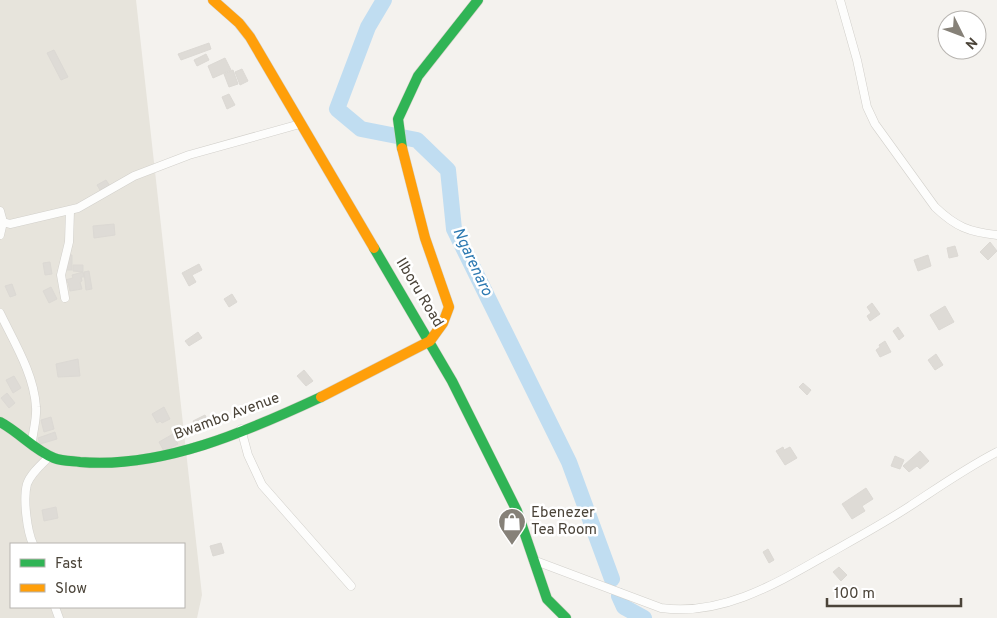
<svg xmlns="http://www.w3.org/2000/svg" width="997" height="618" viewBox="0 0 997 618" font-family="Overpass,sans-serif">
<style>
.residential{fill:#e7e4dc;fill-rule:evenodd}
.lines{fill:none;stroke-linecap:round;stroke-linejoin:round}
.river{stroke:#c0ddf1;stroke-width:16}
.building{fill:#dedbd6;stroke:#dcd9d4}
.street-casing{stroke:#d2d0cb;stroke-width:9}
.fast-casing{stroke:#d3cfc5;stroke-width:11}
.slow-casing{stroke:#d3cfc5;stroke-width:11}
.street{stroke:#fdfdfc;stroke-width:8}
.fast{stroke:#30b455;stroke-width:10}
.slow{stroke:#ff9f0a;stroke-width:10}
.labels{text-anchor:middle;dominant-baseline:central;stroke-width:5;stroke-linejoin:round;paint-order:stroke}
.street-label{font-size:15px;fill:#4b4439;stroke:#fff}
.poi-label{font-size:15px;fill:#4b4439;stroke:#fff;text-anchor:start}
.water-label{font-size:16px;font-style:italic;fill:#2e7ab2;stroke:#fff}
</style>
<rect width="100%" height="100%" fill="#f4f2ee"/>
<path class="residential" d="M0,0H136L202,595L197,618H0ZM11,544H184V607H11Z"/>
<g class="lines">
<g class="river">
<path d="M384,0L368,27L337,109L361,129L417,140L448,170L454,229L569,462L612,579"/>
<path d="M619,596L624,607L644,618"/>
</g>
</g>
<g class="building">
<path d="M209,43L211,49L181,60L178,54Z"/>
<path d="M54,50L68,77L61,80L47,53Z"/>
<path d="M206,54L209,60L197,66L194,60Z"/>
<path d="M225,58L231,70L213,78L208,66Z"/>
<path d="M242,69L248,81L240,85L235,72Z"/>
<path d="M233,70L238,84L229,87L224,74Z"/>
<path d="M229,94L235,105L227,109L222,97Z"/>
<path d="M106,180L110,186L100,190L97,185Z"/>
<path d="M114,224L115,235L94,238L93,226Z"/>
<path d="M990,242L997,251L988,260L980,252Z"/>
<path d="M955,246L958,256L949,258L947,248Z"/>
<path d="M67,255H72V270H66Z"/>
<path d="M928,255L931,266L918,271L914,260Z"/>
<path d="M50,262L52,274L45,275L43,263Z"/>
<path d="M199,264L202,270L192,275L196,282L189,286L182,273Z"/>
<path d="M73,265H83V272L73,271Z"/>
<path d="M89,271L92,289L86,290L84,272Z"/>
<path d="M83,272L84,277H81L82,281L80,282L82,289L70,291L68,282L66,283L65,280L73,278L72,275Z"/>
<path d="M12,284L16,295L10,297L5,286Z"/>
<path d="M51,287L57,299L49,303L43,291Z"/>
<path d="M232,294L237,302L229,307L224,299Z"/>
<path d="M872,303L880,314L870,321L867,316L871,313L867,307Z"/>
<path d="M945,306L954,322L939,330L930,315Z"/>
<path d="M898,327L904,336L899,340L893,331Z"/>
<path d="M198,332L202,338L189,346L185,341Z"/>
<path d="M885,341L891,352L880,357L876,350L880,347L879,345Z"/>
<path d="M936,354L943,365L935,370L928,360Z"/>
<path d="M78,359L80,376L58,377L56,364Z"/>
<path d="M304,370L313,381L306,386L297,376Z"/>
<path d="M14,376L21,388L13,393L6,380Z"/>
<path d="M803,383L811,390L807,395L799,387Z"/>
<path d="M7,393L15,403L9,408L1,398Z"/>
<path d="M164,407L170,419L162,423L160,421L157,423L152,414Z"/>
<path d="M205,415L210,425L198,431L193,421Z"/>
<path d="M51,417L54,429L44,432L41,420Z"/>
<path d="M55,432L57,439L40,444L38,438Z"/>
<path d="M173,434L178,444L164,451L159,442Z"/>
<path d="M783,447L784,450L790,447L797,458L785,465L776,451Z"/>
<path d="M920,451L929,461L920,469L917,466L909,472L903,466Z"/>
<path d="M895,456L904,460L900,469L891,466Z"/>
<path d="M866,488L873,499L862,506L865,511L852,519L842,504Z"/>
<path d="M56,507L58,518L44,521L42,510Z"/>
<path d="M221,543L224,553L213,556L210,546Z"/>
<path d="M768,549L774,560L769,563L763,552Z"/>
<path d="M839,567L847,575L841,581L833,572Z"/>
</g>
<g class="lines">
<defs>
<g id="street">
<path d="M840,0L857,60L867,107L875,124L935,207C956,227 969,232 997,235"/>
<path d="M0,211L3,222L10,224L78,208L134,176L189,155L300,124"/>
<path d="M0,235L3,222"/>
<path d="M65,298L61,275L69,242L70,211"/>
<path d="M0,313C14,342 34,374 36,407C37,418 33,431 32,442"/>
<path d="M241,429L248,455L262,485L351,586"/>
<path d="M33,544C27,531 23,499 27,484C31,473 42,464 50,456"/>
<path d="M533,560L661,608C720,616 772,586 821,558C851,541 881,525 910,506C939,487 966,468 997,452"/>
<path d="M55,607L59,618"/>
</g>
<g id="fast">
<path d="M402,148L398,119L418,76L478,0"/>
<path d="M374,248L452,381L517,511L547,599L566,618"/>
<path d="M0,422C19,432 34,450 54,458C62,461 72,461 80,462C162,469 248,431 321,397"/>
</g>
<g id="slow">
<path d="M213,0L239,23L250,37L374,248"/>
<path d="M321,397L430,341L443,323L449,307L425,238L402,148"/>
</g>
</defs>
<use href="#street" class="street-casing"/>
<use href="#fast" class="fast-casing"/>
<use href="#slow" class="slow-casing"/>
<use href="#street" class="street"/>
<use href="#fast" class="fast"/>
<use href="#slow" class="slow"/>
</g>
<defs>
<symbol id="shop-pin" viewBox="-11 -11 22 30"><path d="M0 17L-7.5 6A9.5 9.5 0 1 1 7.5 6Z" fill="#868178" stroke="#fff"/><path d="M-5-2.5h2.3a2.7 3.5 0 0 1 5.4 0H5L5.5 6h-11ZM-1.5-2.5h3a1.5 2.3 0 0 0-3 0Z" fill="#fff"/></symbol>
</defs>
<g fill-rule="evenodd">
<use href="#shop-pin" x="496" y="506" width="32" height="43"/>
</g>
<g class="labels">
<g class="street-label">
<text transform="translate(419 293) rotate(59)">Ilboru Road</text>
<text transform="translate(227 417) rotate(-20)">Bwambo Avenue</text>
</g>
<g class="poi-label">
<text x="531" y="513">Ebenezer<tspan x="531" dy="17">Tea Room</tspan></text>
</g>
<g class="water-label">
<text transform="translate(472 262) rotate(65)">Ngarenaro</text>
</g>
</g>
<rect x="10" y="543" width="175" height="65" fill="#ffffff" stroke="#b7b4b0"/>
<rect x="20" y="559" width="25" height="8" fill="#30b455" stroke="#b7b4b0"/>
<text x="55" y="568" font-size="15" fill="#4b4439">Fast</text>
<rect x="20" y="584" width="25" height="8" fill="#ff9f0a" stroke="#b7b4b0"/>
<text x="55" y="593" font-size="15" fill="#4b4439">Slow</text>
<g transform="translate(962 35) rotate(132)"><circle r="24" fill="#ffffff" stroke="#b7b4b0"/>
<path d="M0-4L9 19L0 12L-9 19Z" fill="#868178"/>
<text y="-8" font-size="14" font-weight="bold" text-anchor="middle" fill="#4b4439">N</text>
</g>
<path d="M827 598v8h134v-8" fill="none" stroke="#4b4439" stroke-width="2.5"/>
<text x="834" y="598" font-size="15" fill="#4b4439" stroke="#ffffff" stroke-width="4" paint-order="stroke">100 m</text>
</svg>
